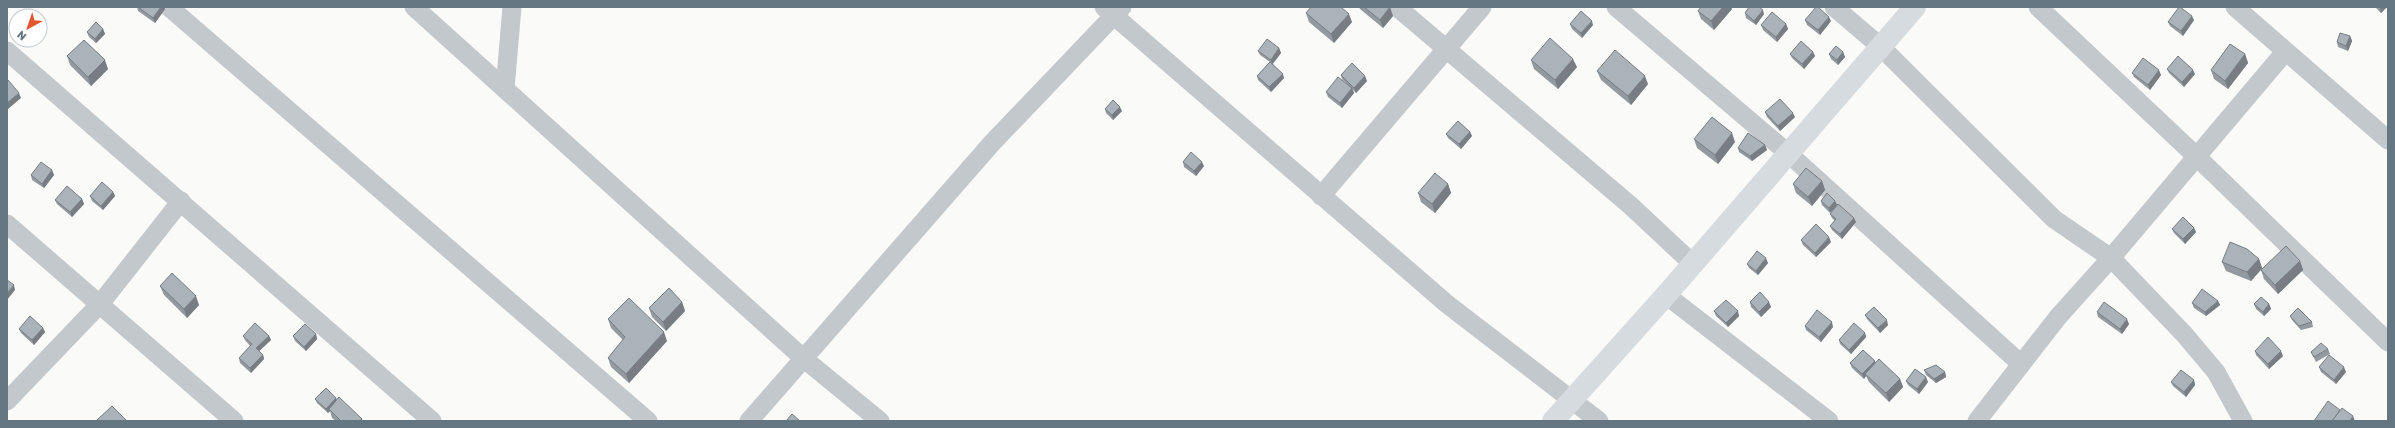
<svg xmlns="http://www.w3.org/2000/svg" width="2395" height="428" viewBox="0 0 2395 428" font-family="Rubik,sans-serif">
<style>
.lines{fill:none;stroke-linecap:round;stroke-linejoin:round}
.street{stroke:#c3c8cc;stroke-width:19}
.secondary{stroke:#d6dbdf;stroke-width:22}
.wall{fill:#929a9f}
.shaded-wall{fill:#777d82}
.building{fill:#aab3b9;stroke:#777d82}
</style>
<rect width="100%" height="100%" fill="#fafaf8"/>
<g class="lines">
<g class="street">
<path d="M169,7L648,421"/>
<path d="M414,7L803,358L880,421"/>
<path d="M1104,7L1447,304L1599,421"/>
<path d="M1397,7L1631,206L1693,264"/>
<path d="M1616,7L1789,154L2021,364"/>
<path d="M1834,7L1881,47L2054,219L2111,258L2184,334L2216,372L2243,421"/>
<path d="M2038,7L2196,156L2388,342"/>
<path d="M2235,7L2388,140"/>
<path d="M7,51L432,421"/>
<path d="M505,89L512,7"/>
<path d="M1321,196L1482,7"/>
<path d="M7,224L234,421"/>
<path d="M1666,295L1829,421"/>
<path d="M7,401L100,304L181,201"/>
<path d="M749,421L992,143L1122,7"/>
<path d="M1977,421L2058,317L2111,258L2285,52"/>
</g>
<path class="secondary" d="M1553,421L1666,295L1915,7"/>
</g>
<g class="wall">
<path d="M137,7H164L165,9L155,23L138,11Z"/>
<path d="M1359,7H1389L1393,16L1383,28L1360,9Z"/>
<path d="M2375,7H2387L2381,13Z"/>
<path d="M1732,9L1714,30L1701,19L1698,11Z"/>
<path d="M1306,13L1352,22L1334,43L1309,22Z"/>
<path d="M1745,13L1764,14L1756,25L1746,18Z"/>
<path d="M1805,20L1831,21L1820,35L1807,25Z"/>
<path d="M2194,20L2183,36L2170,26L2168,22Z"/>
<path d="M1570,24L1593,25L1582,38L1572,29Z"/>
<path d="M1786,24L1788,29L1777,42L1763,30L1761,25Z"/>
<path d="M103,29L105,34L96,43L89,37L87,32Z"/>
<path d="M2350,36L2352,41L2348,51L2338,47L2337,42Z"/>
<path d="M1279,48L1281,53L1273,64L1284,78L1271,92L1258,80L1257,76L1270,62L1260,55L1258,51Z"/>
<path d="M1813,52L1815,56L1804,69L1792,58L1790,54Z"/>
<path d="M1843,52L1845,57L1838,65L1831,59L1829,54Z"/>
<path d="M2245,54L2248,63L2228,89L2214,79L2211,70Z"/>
<path d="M67,56L108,69L91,86L70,65Z"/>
<path d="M1531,60L1577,67L1558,89L1534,69Z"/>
<path d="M2167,69L2195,74L2184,87L2169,73Z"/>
<path d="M1597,71L1648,84L1631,105L1601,80Z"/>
<path d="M2132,73L2161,75L2150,90L2134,77Z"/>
<path d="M1341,75L1367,81L1356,93L1352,89L1354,93L1342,108L1328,97L1326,92L1349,86L1342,79Z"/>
<path d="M1105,109L1122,111L1113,120L1106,113Z"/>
<path d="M1765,112L1795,117L1780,131L1767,117Z"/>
<path d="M1470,132L1472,136L1461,149L1448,138L1446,134Z"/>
<path d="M1694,139L1735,142L1718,164L1697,148Z"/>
<path d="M1765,145L1767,150L1752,161L1739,152L1738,148Z"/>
<path d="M1183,162L1204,166L1196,176L1184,167Z"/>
<path d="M52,170L54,175L44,188L32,180L31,175Z"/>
<path d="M1822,181L1825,190L1812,206L1796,193L1793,184Z"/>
<path d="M1448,184L1451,193L1435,213L1421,202L1418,193Z"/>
<path d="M113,192L115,196L103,210L92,201L90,196Z"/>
<path d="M82,199L84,204L72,217L57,204L55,200Z"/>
<path d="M1821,201H1835L1837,205L1830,213L1822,205Z"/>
<path d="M1830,214L1856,222L1842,239L1832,230L1830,226L1835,221L1832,218Z"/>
<path d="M2194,228L2196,232L2185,244L2174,233L2172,229Z"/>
<path d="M1801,240L1831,242L1816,257L1803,245Z"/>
<path d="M2259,259L2262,268L2300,261L2303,270L2278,294L2264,279L2261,270L2251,281L2226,271L2222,262Z"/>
<path d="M1768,263L1758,275L1749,268L1747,264Z"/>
<path d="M160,286L199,305L187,318L164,295Z"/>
<path d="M2218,301L2220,305L2206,316L2194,308L2192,303Z"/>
<path d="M682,302L685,311L666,331L652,317L649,308Z"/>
<path d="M1750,302L1771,307L1761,317L1751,307Z"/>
<path d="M2254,304H2269L2271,309L2264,316L2256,309Z"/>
<path d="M1714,311L1739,316L1728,327L1716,316Z"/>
<path d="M2097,312L2129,324L2122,334L2098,317Z"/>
<path d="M1865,315L1888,325L1880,333L1867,319Z"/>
<path d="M2290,316L2312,322L2313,327L2301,330L2292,320Z"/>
<path d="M608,319L667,341L629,383L611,367L608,358L623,340L611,328Z"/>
<path d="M1805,326L1833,327L1821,342L1806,330Z"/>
<path d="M43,328L45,332L34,345L21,333L19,329Z"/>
<path d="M1865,333L1866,337L1851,354L1840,344L1839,340Z"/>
<path d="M316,334L317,339L306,351L295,341L293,336Z"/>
<path d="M243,336H269L271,340L259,351L263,355L264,359L251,373L240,363L239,358L250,346L245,340Z"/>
<path d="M2328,349L2330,354L2316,362L2311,352Z"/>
<path d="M2255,351L2283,356L2269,369L2256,355Z"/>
<path d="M1875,361V363L1900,379L1903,387L1889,402L1869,382L1866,376L1864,379L1852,368L1850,363Z"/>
<path d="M2319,367L2346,372L2336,384L2321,372Z"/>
<path d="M1924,370L1945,372L1946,377L1936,383L1926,375Z"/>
<path d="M2194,380L2195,385L2186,397L2173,386L2171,382Z"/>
<path d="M1906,381L1928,382L1919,394L1908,385Z"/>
<path d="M336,398L337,400L362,419L363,421H336L332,418L330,411L328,413L317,403L315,399Z"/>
</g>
<g class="shaded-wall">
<path d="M161,7H164L165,9L155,23L153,18Z"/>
<path d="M1390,7L1393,16L1383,28L1380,20Z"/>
<path d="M1723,7H1731L1732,9L1714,30L1711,21Z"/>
<path d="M2381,7H2387L2381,13L2380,9Z"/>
<path d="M1763,10L1764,14L1756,25L1754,21Z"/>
<path d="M1349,14L1352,22L1334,43L1331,34Z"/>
<path d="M2192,16L2194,20L2183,36L2181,31Z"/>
<path d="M1829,17L1831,21L1820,35L1818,30Z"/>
<path d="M1592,21L1593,25L1582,38L1581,33Z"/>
<path d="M1786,24L1788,29L1777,42L1776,37Z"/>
<path d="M103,29L105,34L96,43L95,39Z"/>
<path d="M2350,36L2352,41L2348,51L2346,46Z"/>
<path d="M1279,48L1281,53L1272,64L1271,60Z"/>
<path d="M1813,52L1815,56L1804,69L1802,64Z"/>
<path d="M1843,52L1845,57L1838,65L1837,60Z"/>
<path d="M2245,54L2248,63L2228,89L2225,81Z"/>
<path d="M1573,59L1577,67L1558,89L1555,80Z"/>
<path d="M105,60L108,69L91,86L88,77Z"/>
<path d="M2159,70L2161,75L2150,90L2148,85Z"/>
<path d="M2193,70L2195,74L2184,87L2182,82Z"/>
<path d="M1283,74L1284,78L1271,92L1269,87Z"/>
<path d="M1365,76L1367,81L1356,93L1354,88Z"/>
<path d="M1645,76L1648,84L1631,105L1628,96Z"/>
<path d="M1352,88L1354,93L1342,108L1340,103Z"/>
<path d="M19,93L21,98L8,109L7,103Z"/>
<path d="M1120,107L1122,111L1113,120L1112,115Z"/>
<path d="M1793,113L1795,117L1780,131L1778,126Z"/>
<path d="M1470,132L1472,136L1461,149L1459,144Z"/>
<path d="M1732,133L1735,142L1718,164L1715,155Z"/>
<path d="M1765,145L1767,150L1752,161L1750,156Z"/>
<path d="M1202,162L1204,166L1196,176L1194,171Z"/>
<path d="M52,170L54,175L44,188L42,184Z"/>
<path d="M1822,181L1825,190L1812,206L1808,197Z"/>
<path d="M1448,184L1451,193L1435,213L1432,204Z"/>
<path d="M113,192L115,196L103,210L101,206Z"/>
<path d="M82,199L84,204L72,217L70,212Z"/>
<path d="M1835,201L1837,205L1830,213L1829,208Z"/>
<path d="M1854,218L1856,222L1842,239L1840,234Z"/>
<path d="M2194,228L2196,232L2185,244L2183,239Z"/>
<path d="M1829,237L1831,242L1816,257L1815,253Z"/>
<path d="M1766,258L1768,263L1758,275L1756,271Z"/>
<path d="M2259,259L2262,268L2251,281L2247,272Z"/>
<path d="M2300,261L2303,270L2278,294L2275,285Z"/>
<path d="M14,285L15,290L7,300V293Z"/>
<path d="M196,296L199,305L187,318L184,309Z"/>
<path d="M2218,301L2220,305L2206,316L2205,312Z"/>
<path d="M682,302L685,311L666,331L663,322Z"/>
<path d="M1769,302L1771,307L1761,317L1759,312Z"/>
<path d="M2269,304L2271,309L2264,316L2263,312Z"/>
<path d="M1738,311L1739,316L1728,327L1726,323Z"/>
<path d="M2127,319L2129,324L2122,334L2120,329Z"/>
<path d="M1887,320L1888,325L1880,333L1878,328Z"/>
<path d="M1832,322L1833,327L1821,342L1819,337Z"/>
<path d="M43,328L45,332L34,345L32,340Z"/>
<path d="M664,332L667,341L629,383L626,374Z"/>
<path d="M1865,333L1866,337L1851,354L1849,350Z"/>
<path d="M316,334L317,339L306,351L304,347Z"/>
<path d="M269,336L271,340L257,353L256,348Z"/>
<path d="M2281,351L2283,356L2269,369L2268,364Z"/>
<path d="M263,355L264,359L251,373L250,368Z"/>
<path d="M1875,361L1877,366L1865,374L1866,376L1864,379L1862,374Z"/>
<path d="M2344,367L2346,372L2336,384L2334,380Z"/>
<path d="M1945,372L1946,377L1936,383L1934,379Z"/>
<path d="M1926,377L1928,382L1919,394L1917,389Z"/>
<path d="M1900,379L1903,387L1889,402L1886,393Z"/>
<path d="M2194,380L2195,385L2186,397L2184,392Z"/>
<path d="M336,398L338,403L329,409L330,411L328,413L326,409Z"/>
<path d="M2353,416L2355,421H2350Z"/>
</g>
<g class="building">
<path d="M138,7H161L153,18Z"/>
<path d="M1311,7H1341L1349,14L1331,34L1306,13Z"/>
<path d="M1364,7H1390L1380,20Z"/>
<path d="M1701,7H1723L1711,21L1698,11Z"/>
<path d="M1749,7H1759L1763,10L1754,21L1745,13Z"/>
<path d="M1816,7H1818L1829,17L1818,30L1805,20Z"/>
<path d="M2179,7H2180L2192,16L2181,31L2168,22Z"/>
<path d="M1581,11L1592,21L1581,33L1570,24Z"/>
<path d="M1772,12L1786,24L1776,37L1761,25Z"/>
<path d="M96,22L103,29L95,39L87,32Z"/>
<path d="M2340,33L2350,36L2346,46L2337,42Z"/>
<path d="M1550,38L1573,59L1555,80L1531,60Z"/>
<path d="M1267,39L1279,48L1271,60L1258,51Z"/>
<path d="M84,40L105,60L88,77L67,56Z"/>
<path d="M1801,41L1813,52L1802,64L1790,54Z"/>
<path d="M2230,44L2245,54L2225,81L2211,70Z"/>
<path d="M1836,46L1843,52L1837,60L1829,54Z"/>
<path d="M1615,50L1645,76L1628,96L1597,71Z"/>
<path d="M2178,56L2193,70L2182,82L2167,69Z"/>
<path d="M2143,58L2159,70L2148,85L2132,73Z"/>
<path d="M1270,62L1283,74L1269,87L1257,76Z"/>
<path d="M1352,63L1365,76L1354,88L1341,75Z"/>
<path d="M1338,77L1352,88L1340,103L1326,92Z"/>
<path d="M8,80L19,93L7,103V81Z"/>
<path d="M1780,99L1793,113L1778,126L1765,112Z"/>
<path d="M1113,100L1120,107L1112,115L1105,109Z"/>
<path d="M1712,117L1732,133L1715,155L1694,139Z"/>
<path d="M1458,121L1470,132L1459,144L1446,134Z"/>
<path d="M1748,133L1765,145L1750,156L1738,148Z"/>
<path d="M1191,152L1202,162L1194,171L1183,162Z"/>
<path d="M41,162L52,170L42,184L31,175Z"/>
<path d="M1806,168L1822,181L1808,197L1793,184Z"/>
<path d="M1435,173L1448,184L1432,204L1418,193Z"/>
<path d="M102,182L113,192L101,206L90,196Z"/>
<path d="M67,186L82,199L70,212L55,200Z"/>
<path d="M1827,193L1835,201L1829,208L1821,201Z"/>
<path d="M1838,204L1854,218L1840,234L1830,226L1836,219L1830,214Z"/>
<path d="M2183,217L2194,228L2183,239L2172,229Z"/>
<path d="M1816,224L1829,237L1815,253L1801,240Z"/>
<path d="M2230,242L2247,249L2259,259L2247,272L2222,262Z"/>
<path d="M2286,246L2300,261L2275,285L2261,270Z"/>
<path d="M1757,251L1766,258L1756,271L1747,264Z"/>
<path d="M172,273L196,296L184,309L160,286Z"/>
<path d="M7,280L14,285L7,293Z"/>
<path d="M669,288L682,302L663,322L649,308Z"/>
<path d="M2202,289L2218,301L2205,312L2192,303Z"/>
<path d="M1760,292L1769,302L1759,312L1750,302Z"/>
<path d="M2261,297L2269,304L2263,312L2254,304Z"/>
<path d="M629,298L664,332L626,374L608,358L625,337L608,319Z"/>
<path d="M1726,300L1738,311L1726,323L1714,311Z"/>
<path d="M2104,302L2127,319L2120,329L2097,312Z"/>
<path d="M1874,307L1887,320L1878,328L1865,315Z"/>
<path d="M2298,308L2312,322L2299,326L2290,316Z"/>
<path d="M1817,310L1832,322L1819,337L1805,326Z"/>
<path d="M30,316L43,328L32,340L19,329Z"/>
<path d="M255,323L269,336L256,348L263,355L250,368L239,358L252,344L243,336Z"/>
<path d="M1854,323L1865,333L1849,350L1839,340Z"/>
<path d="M305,324L316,334L304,347L293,336Z"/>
<path d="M2268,337L2281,351L2268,364L2255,351Z"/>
<path d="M2321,343L2328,349L2314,357L2311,352Z"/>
<path d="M1863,350L1875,361L1862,374L1850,363Z"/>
<path d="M2329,355L2344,367L2334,380L2319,367Z"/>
<path d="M1879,359L1900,379L1886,393L1865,374Z"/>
<path d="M1936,365L1945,372L1934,379L1924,370Z"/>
<path d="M1915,369L1926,377L1917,389L1906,381Z"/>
<path d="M2181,370L2194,380L2184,392L2171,382Z"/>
<path d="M326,388L336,398L326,409L315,399Z"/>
<path d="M339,397L362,419L359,421H341L329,409Z"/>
<path d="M2328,401L2340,410L2332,421H2314Z"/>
<path d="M112,406L127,421H98L97,420Z"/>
<path d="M2342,408L2353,416L2350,421H2332Z"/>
<path d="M792,414L800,421H786Z"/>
</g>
<rect width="2395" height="428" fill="none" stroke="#657683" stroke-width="16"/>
<g transform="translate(28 28) rotate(220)"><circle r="19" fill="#ffffff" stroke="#c1c8cd"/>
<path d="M0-3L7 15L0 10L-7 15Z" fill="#e4572e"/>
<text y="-6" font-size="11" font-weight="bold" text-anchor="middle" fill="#657683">N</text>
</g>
</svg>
